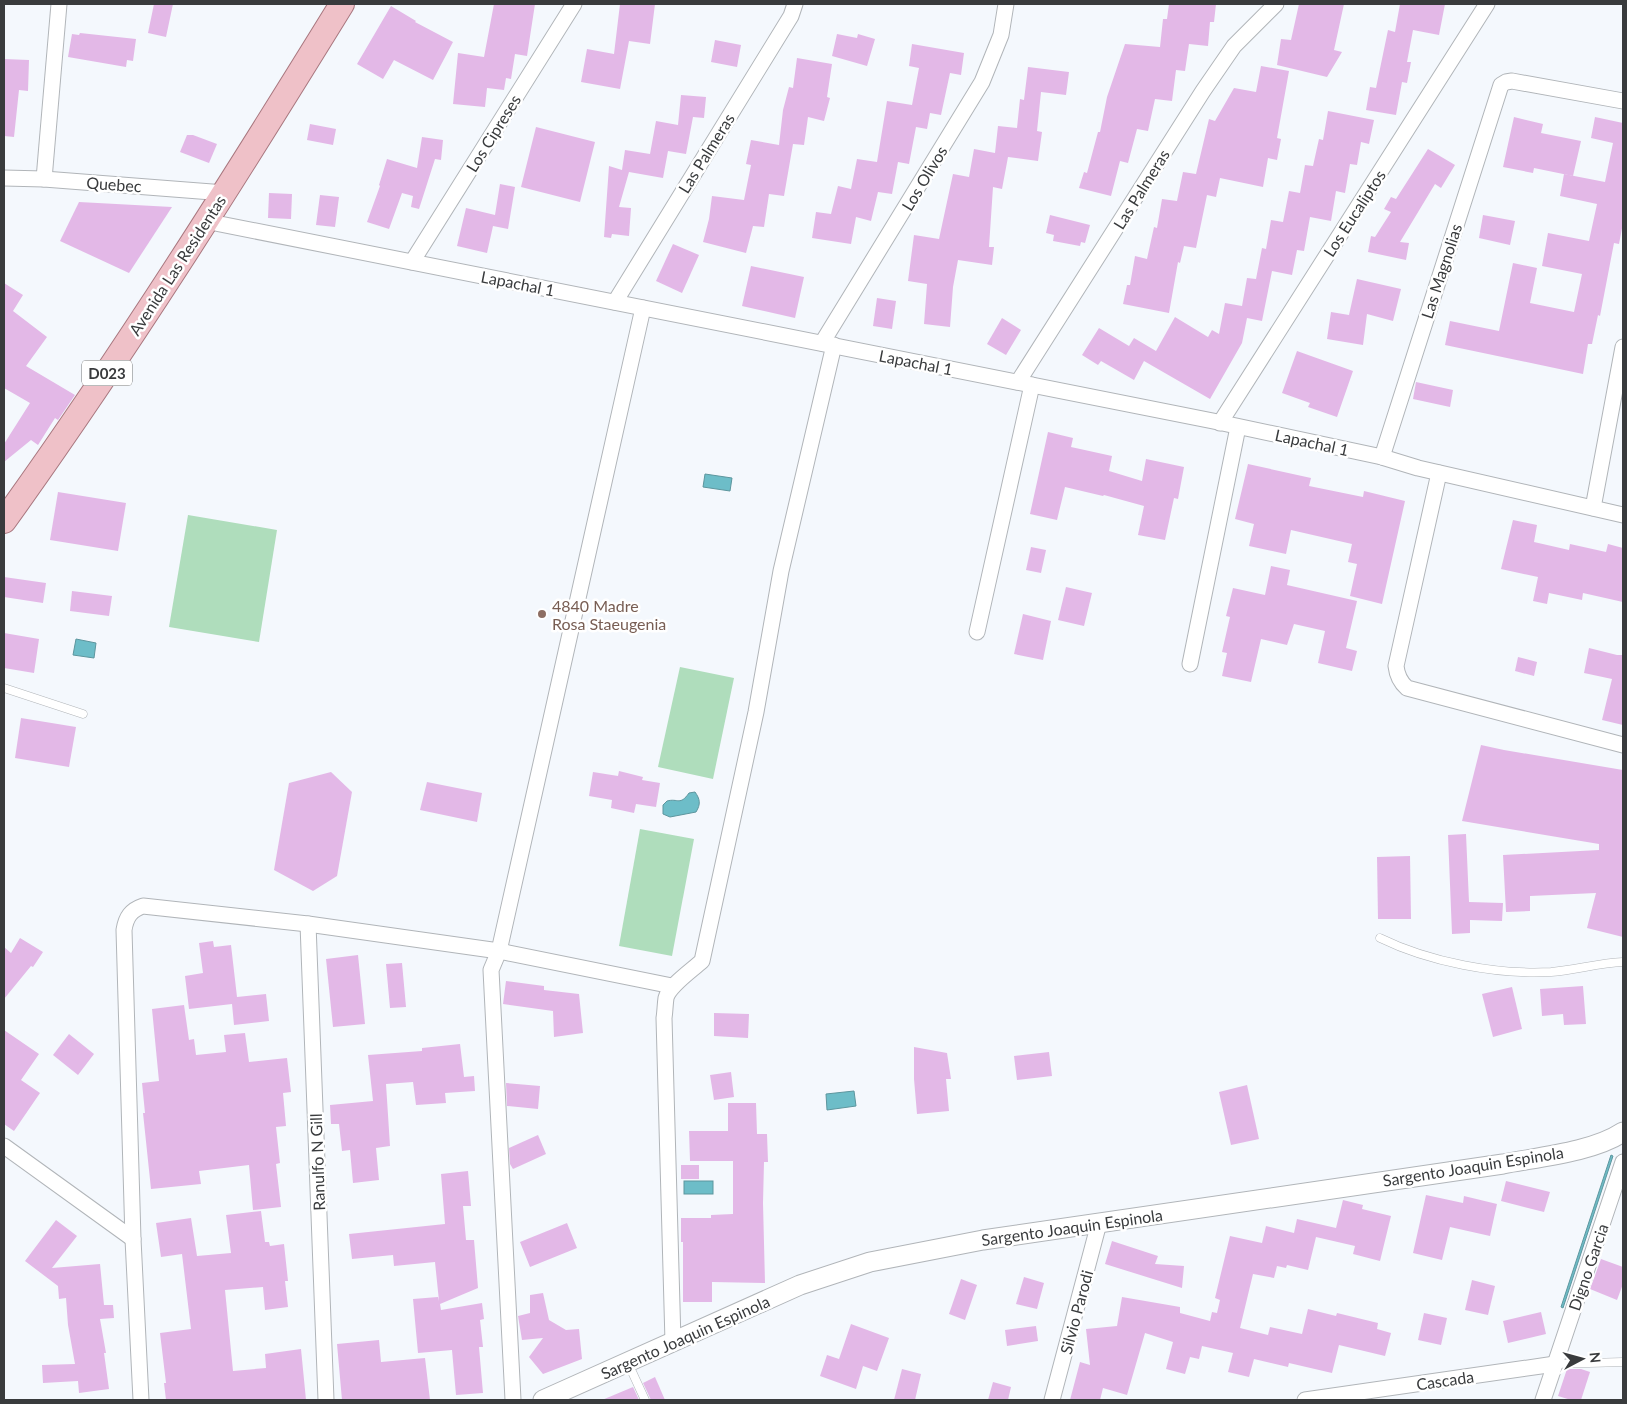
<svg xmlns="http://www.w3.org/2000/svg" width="1627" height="1404" viewBox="0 0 1627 1404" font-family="Lato,sans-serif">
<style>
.green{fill:#afddbc}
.water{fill:#6dbdc8;stroke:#5d969e}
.building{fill:#e3b8e7}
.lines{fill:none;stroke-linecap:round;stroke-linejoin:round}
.service-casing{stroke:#b1b5b9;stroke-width:9}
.minor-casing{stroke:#b1b5b9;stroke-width:17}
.tertiary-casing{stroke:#b1b5b9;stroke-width:21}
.primary-casing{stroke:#a8777f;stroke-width:26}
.service{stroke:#fff;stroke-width:8}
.minor{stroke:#fff;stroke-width:15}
.tertiary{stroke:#fff;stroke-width:19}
.primary{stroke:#efc1c8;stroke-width:24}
.education-dot{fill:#8d6e63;stroke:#fff;stroke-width:2}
.labels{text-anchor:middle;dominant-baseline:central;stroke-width:5;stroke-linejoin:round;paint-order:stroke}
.shield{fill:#fff;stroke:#747677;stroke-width:1}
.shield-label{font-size:15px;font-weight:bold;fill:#393b3d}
.street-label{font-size:16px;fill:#393b3d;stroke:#fff}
.education-label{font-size:16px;fill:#785e54;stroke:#fff;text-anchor:start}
</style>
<rect width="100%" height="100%" fill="#f4f8fd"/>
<g class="green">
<path d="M188,515L277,530L259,642L169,627Z"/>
<path d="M680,667L734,678L713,779L658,767Z"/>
<path d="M640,829L694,839L672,956L619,946Z"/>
</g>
<g class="water">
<path d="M705,474L732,478L730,491L703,487Z"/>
<path d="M76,639L96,643L94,658L73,655Z"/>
<path d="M695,792C700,799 701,804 696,812L670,817L663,814V805L667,801C678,798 680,806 689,793Z"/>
<path d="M854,1091L856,1106L827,1110L826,1094Z"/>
<path d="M1611,1155L1613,1156L1563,1308L1561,1307Z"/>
<rect x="684" y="1181" width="29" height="13"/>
</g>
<g class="building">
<path d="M154,4H173L166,37L148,33Z"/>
<path d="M494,4H535L527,56L515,54L511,79L506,78L504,90L487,88L485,107L453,104L458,53L484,57Z"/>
<path d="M620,4H655L650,44L629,41L620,89L581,82L587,49L614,54Z"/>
<path d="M1169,4H1216L1214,22H1210L1208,46L1189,44L1185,71L1176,70L1172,101L1155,99L1148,131L1137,129L1128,163L1120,161L1111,196L1079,188L1084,172L1087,173L1098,132H1100L1107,97L1125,44L1160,47L1163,19H1167Z"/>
<path d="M1299,4H1344L1334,50L1342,52L1327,77L1277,65L1281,39L1291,40Z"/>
<path d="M1400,4H1445L1439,35L1413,30L1407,62H1411L1407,83L1402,82L1396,115L1366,110L1370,87L1376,88L1388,30L1395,32Z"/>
<path d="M391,6L416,21L415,22L453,42L433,80L394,60L383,79L357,64Z"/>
<path d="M80,33L136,39L133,61L127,60L126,67L68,57L72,34L79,35Z"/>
<path d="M837,34L857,38L858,34L875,39L867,66L832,56Z"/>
<path d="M715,40L741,45L737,67L711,62Z"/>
<path d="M912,44L964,53L961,75L950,73L941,115L930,113L927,129L916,127L909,164L898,162L892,194L878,192L871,221L856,217L851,244L812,238L816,212L831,214L838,186L851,189L857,159L877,162L887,101L912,105L919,68L909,66Z"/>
<path d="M797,58L832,64L827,97L830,98L824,121L808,117L804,145L793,144L784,196L769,194L764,227L753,226L746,253L703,242L709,219L712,196L744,200L751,165L746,164L751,140L779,145L783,110L789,87L793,88Z"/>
<path d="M4,59L29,60L28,91L19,90L14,137L4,136Z"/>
<path d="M1261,66L1289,71L1277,138L1281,139L1277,160L1268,158L1263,187L1220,178L1216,197L1207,195L1196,248L1184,246L1180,263L1178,262L1169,313L1123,304L1127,285H1130L1135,256L1147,259L1154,227L1157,228L1162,199L1177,201L1183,172L1196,174L1209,119L1215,121L1234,88L1256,92Z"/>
<path d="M1028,67L1069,72L1066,95L1041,92L1037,131L1042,132L1038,161L1008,157L1002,189L993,187L989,247H994L992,265L958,260L953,287L950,327L924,324L927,284L908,281L914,235L939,239L953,174L969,177L974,149L995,153L998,126L1017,128L1020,99L1024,100Z"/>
<path d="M681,95L706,97L704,118L693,117L686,154L668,151L663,178L629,172L619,207L631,208L629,236L612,234L611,238L604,237L609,166L622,170L625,150L650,154L656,121L678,125Z"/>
<path d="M1328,111L1374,120L1369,144L1361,142L1357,165L1350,164L1345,193L1336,191L1331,221L1310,217L1304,251L1297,250L1292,275L1272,271L1262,321L1247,318L1242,343L1210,399L1144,361L1134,380L1101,361L1098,365L1082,355L1099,328L1129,346L1134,338L1156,351L1175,317L1208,337L1212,330L1219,334L1225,303L1242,306L1247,278L1256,279L1262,248L1266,249L1271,220L1283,222L1289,191L1300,193L1305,165L1313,166L1319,139L1323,140Z"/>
<path d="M1514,117L1543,124L1541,133L1581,141L1573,176L1534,168L1533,173L1503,167Z"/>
<path d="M1595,117L1623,123V223L1619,244L1614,243L1600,316L1598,315L1592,344H1588L1583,374L1445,345L1450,321L1499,331L1513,263L1537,268L1530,303L1574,312L1582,274L1542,266L1548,233L1589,241L1597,204L1560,196L1564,174L1605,182L1613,143L1591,138Z"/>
<path d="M310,124L336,129L333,145L307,140Z"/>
<path d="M536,127L595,142L580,202L521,187Z"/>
<path d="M187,135H193L217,144L209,163L180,152Z"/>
<path d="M422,137L443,140L441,160L435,159L419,209L411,207L413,196L402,193L389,229L367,222L380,186L379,185L387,159L417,168Z"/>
<path d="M1428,149L1455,165L1441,188L1435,184L1400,242L1409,243L1406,260L1368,252L1371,236L1375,237L1391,212L1384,209L1391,197L1396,199Z"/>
<path d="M500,184L515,187L508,229L493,226L487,253L457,246L466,208L495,215Z"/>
<path d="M269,193L292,194L291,219L268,218Z"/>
<path d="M320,195L339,197L335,227L316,225Z"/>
<path d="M79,202L172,207L129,273L60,241Z"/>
<path d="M1050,215L1090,225L1085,243L1081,242L1080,246L1053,241L1054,235L1046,233Z"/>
<path d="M1483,215L1515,221L1510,245L1479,238Z"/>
<path d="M673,244L699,255L682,293L656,281Z"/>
<path d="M751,266L804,277L795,318L742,306Z"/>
<path d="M1357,279L1401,289L1393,321L1367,314L1363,345L1327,339L1331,312L1349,315Z"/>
<path d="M4,283L23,295L13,311L47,337L26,366L75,395L58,420L55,418L38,445L31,440L4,462V444L30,403L4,388Z"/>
<path d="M877,298L896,301L892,329L873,326Z"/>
<path d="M1002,318L1021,330L1006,355L987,344Z"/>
<path d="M1297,351L1353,371L1337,417L1308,407L1310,403L1282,393Z"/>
<path d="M1416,382L1453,390L1450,407L1413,399Z"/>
<path d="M1048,432L1073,438L1071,447L1112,456L1109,471L1142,481L1146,459L1184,467L1178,499L1174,498L1165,540L1138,535L1144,506L1104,495L1103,496L1065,487L1057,520L1030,514Z"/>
<path d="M1248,464L1311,478L1309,486L1363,497L1364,491L1405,501L1382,604L1350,596L1357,564L1348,562L1352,544L1291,530L1286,554L1249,546L1254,524L1235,519Z"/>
<path d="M58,492L126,503L118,551L50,540Z"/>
<path d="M1513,520L1537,525L1534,542L1569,550L1570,544L1606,552L1608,544L1623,548V602L1583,593L1582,600L1549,593L1547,604L1533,601L1538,577L1501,569Z"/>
<path d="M1031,547L1046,550L1041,573L1026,570Z"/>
<path d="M1271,566L1290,570L1287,585L1357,601L1346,648L1357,651L1352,671L1318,663L1325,631L1294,624L1287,645L1261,639L1251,682L1222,676L1227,653L1222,652L1230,617L1226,616L1233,588L1265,595Z"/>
<path d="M4,577L46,583L43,603L4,597Z"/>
<path d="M1066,587L1092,593L1084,626L1058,620Z"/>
<path d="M72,591L112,596L109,616L70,611Z"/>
<path d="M1023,614L1051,621L1043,660L1014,654Z"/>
<path d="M4,633L39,639L34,673L4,668Z"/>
<path d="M1589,648L1617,655H1623V725L1602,720L1612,679L1584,673Z"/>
<path d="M1518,657L1537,662L1534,676L1515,671Z"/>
<path d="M21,718L76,727L69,767L15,758Z"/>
<path d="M1481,745L1504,750L1623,770V937L1587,928L1596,893L1530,896V911L1506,912L1503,855L1599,850V844L1462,821Z"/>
<path d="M619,771L643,777L642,780L660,783L656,807L636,804L634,813L611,808L612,800L589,796L593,772L618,776Z"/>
<path d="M331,772L352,792L337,876L313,891L274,870L289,783Z"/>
<path d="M427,782L482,793L477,822L420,810Z"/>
<path d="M1466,834L1469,902L1503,903L1502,921L1470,920V933L1452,934L1448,835Z"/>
<path d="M1410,856L1411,919H1378L1377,857Z"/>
<path d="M20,938L43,952L33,967L31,966L4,999V947L11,953Z"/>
<path d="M213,941L214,947L231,945L237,997L266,994L269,1021L234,1025L232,1004L189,1009L185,976L203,973L199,943Z"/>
<path d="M358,955L365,1024L333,1027L326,959Z"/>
<path d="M402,963L406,1007L390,1008L386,964Z"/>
<path d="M506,981L544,986V990L579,994L583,1033L554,1037L553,1011L503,1004Z"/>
<path d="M1583,986L1586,1024L1564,1025L1563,1014L1542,1016L1540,989Z"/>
<path d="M1512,987L1522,1029L1493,1037L1482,994Z"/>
<path d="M184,1005L189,1040L194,1039L196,1055L226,1052L224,1035L245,1033L249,1062L287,1058L291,1092L283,1093L286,1126L276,1127L280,1163L276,1164L281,1207L253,1210L249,1165L199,1171L201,1184L151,1189L143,1113H145L142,1083L159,1081L152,1009Z"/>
<path d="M714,1013L749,1014L748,1038L714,1036Z"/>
<path d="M4,1030L39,1054L21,1080L40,1093L14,1131L4,1124Z"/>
<path d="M69,1034L94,1054L78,1075L53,1055Z"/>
<path d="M460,1044L464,1077L474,1076L475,1091L445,1093L446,1103L416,1105L413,1082L386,1084L390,1146L376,1148L379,1180L353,1183L350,1150L342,1151L339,1124H331L330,1105L373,1101L368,1055L422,1051V1048Z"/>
<path d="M914,1047L947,1053L951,1079H946L949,1111L917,1114L914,1079Z"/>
<path d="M1049,1052L1052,1076L1017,1080L1014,1056Z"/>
<path d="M731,1072L734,1097L714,1100L710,1075Z"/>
<path d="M506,1083L540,1086L538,1109L507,1106Z"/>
<path d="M1247,1085L1259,1139L1231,1145L1219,1092Z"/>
<path d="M728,1103H756L757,1134H767L768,1162H764L763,1203L765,1283L712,1282V1302H683V1242H681V1218H711V1215L733,1214V1161H690L689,1131H728Z"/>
<path d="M538,1135L546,1154L513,1169L510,1164L509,1148Z"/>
<rect x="681" y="1165" width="18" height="14"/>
<path d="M468,1171L471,1206H463L466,1240H474L478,1288L440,1304L441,1310L482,1303L484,1319L480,1320L483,1347H479L483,1393L456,1395L452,1350L418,1353L413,1299L438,1297L439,1301L435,1262L394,1266L393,1255L352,1259L349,1234L445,1224L441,1174Z"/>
<path d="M1506,1181L1550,1192L1544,1212L1501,1201Z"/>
<path d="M1426,1195L1463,1203L1464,1196L1497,1204L1490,1236L1450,1227L1442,1260L1413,1253Z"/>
<path d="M1343,1200L1363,1205L1362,1209L1391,1216L1380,1261L1353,1254L1355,1246L1316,1237L1308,1270L1287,1265L1286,1268L1277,1266L1274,1278L1253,1274L1240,1328L1268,1335L1270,1327L1302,1334L1308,1309L1336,1316L1337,1313L1378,1323L1377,1329L1391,1333L1385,1356L1339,1345L1332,1373L1289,1363L1288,1367L1254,1359L1249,1377L1228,1372L1233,1353L1202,1346L1199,1359L1190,1357L1185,1374L1166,1369L1173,1342L1145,1333L1127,1395L1103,1388L1100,1400H1070L1080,1362L1090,1365L1086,1329L1117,1326L1122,1297L1180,1307V1313L1210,1321L1212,1312L1217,1313L1220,1300L1215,1298L1230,1236L1262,1243L1266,1226L1294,1233L1297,1219L1336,1228Z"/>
<path d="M261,1211L265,1242H269L270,1246L284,1244L288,1281H285L288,1307L265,1310L263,1287L225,1290L233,1371L266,1368L265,1354L301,1349L306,1400H166L164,1383H166L160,1333L191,1329L182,1254L161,1257L156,1223L191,1218L197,1256L231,1253L226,1215Z"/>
<path d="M56,1220L77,1236L52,1268L100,1264L104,1305H113L114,1318L100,1319L106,1353H104L109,1389L79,1393L78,1381L43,1383L42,1365L75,1364L68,1325L66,1298L59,1299L58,1286L25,1261Z"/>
<path d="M567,1223L577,1248L530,1267L520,1242Z"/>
<path d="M1112,1241L1158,1256L1155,1264L1184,1266L1182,1288L1105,1264Z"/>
<path d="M1601,1259L1623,1267V1284L1617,1300L1590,1289Z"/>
<path d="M1024,1277L1044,1283L1037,1309L1016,1304Z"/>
<path d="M961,1279L977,1285L965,1320L949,1314Z"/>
<path d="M1472,1280L1495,1286L1488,1315L1465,1310Z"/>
<path d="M543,1293L549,1320L566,1330L579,1329L582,1359L543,1374L529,1357L543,1338L522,1340L518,1316L530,1313V1295Z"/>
<path d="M1541,1312L1546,1334L1508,1343L1503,1321Z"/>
<path d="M1424,1313L1447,1318L1441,1345L1418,1340Z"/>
<path d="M851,1324L889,1338L877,1371L863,1366L856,1389L820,1376L827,1355L839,1359Z"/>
<path d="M1036,1326L1038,1341L1007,1346L1005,1330Z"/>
<path d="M379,1340L381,1362L425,1358L430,1400H342L337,1344Z"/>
<path d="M902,1369L921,1374L915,1400H894Z"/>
<path d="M1567,1369H1581L1590,1372L1581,1400H1571L1558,1396Z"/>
<path d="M655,1377L665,1400H651L643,1383Z"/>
<path d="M993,1382L1011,1387L1008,1400H988Z"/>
<path d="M633,1387L639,1400H602Z"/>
</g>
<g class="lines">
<defs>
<g id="service">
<path d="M4,688L83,714"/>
<path d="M1380,938C1429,962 1497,975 1551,972C1575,970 1599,963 1623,962"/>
<path d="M628,1363L645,1400"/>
<path d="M1555,1364L1623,1362"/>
</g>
<g id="minor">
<path d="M4,178L44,179L225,193"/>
<path d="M44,179L59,4"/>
<path d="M205,221L1213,421L1382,457L1418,468L1623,515"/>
<path d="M412,262L574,4"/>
<path d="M615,302L791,16L795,4"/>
<path d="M822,343L982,82L1001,35L1006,4"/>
<path d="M1018,382L1203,91L1234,46L1276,4"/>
<path d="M1220,423L1487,4"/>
<path d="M1382,457L1501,85L1506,82L1512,81L1623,101"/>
<path d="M1439,473L1396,666C1397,675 1400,682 1407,688L1623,745"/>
<path d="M1593,508L1623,347"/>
<path d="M977,632L1032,385"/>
<path d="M1190,664L1238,427"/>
<path d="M308,924L326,1400"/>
<path d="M4,1146L133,1239"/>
<path d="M673,1342L664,1018C665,1012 665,1005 666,998C669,986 691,971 702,961L756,712L781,571L834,345"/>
<path d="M141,1400L133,1239L124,930C126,917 131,910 143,906L308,924L499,951L672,986"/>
<path d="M513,1400L491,970L499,951L643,308"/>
<path d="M1052,1400L1099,1223"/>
<path d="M1305,1400L1555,1364"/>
<path d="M1543,1400L1623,1162"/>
</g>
<path id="tertiary" d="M543,1400L800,1285L870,1262L983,1240L1503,1164C1539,1157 1593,1152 1623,1132"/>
<path id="primary" d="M4,521C124,354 234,179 342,4"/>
</defs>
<use href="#service" class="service-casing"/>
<use href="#minor" class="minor-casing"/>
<use href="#tertiary" class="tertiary-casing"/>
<use href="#primary" class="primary-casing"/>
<use href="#service" class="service"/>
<use href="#minor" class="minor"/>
<use href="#tertiary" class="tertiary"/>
<use href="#primary" class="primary"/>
</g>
<circle class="education-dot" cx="542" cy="614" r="5"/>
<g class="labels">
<rect class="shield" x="82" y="360.5" width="50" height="25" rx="4"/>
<g class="shield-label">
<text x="107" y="373">D023</text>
</g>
<g class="street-label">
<text transform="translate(493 133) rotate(-58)">Los Cipreses</text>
<text transform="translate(706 153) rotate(-58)">Las Palmeras</text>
<text transform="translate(924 178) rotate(-59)">Los Olivos</text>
<text transform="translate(114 184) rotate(4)">Quebec</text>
<text transform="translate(1141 189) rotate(-58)">Las Palmeras</text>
<text transform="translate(1354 213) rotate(-57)">Los Eucaliptos</text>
<text transform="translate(177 265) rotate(-57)">Avenida Las Residentas</text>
<text transform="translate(1441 271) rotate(-72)">Las Magnolias</text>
<text transform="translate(518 283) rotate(11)">Lapachal 1</text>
<text transform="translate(916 362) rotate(11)">Lapachal 1</text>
<text transform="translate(1312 442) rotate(12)">Lapachal 1</text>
<text transform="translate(317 1162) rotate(-92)">Ranulfo N Gill</text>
<text transform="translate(1473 1166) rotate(-9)">Sargento Joaquin Espinola</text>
<text transform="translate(1072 1227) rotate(-8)">Sargento Joaquin Espinola</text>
<text transform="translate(1588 1267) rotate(-71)">Digno Garcia</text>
<text transform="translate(1076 1312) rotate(-75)">Silvio Parodi</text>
<text transform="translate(685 1337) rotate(-24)">Sargento Joaquin Espinola</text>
<text transform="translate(1445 1380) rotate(-8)">Cascada</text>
</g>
<g class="education-label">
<text x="552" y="605">4840 Madre<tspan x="552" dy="18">Rosa Staeugenia</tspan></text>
</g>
</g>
<rect width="1627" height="1404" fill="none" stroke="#393b3d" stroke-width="10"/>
<g transform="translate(1582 1359) rotate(84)" stroke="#ffffff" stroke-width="4" paint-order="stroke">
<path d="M0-4L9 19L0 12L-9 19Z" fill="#393b3d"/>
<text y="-8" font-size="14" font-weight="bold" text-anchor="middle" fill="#393b3d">N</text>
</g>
</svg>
